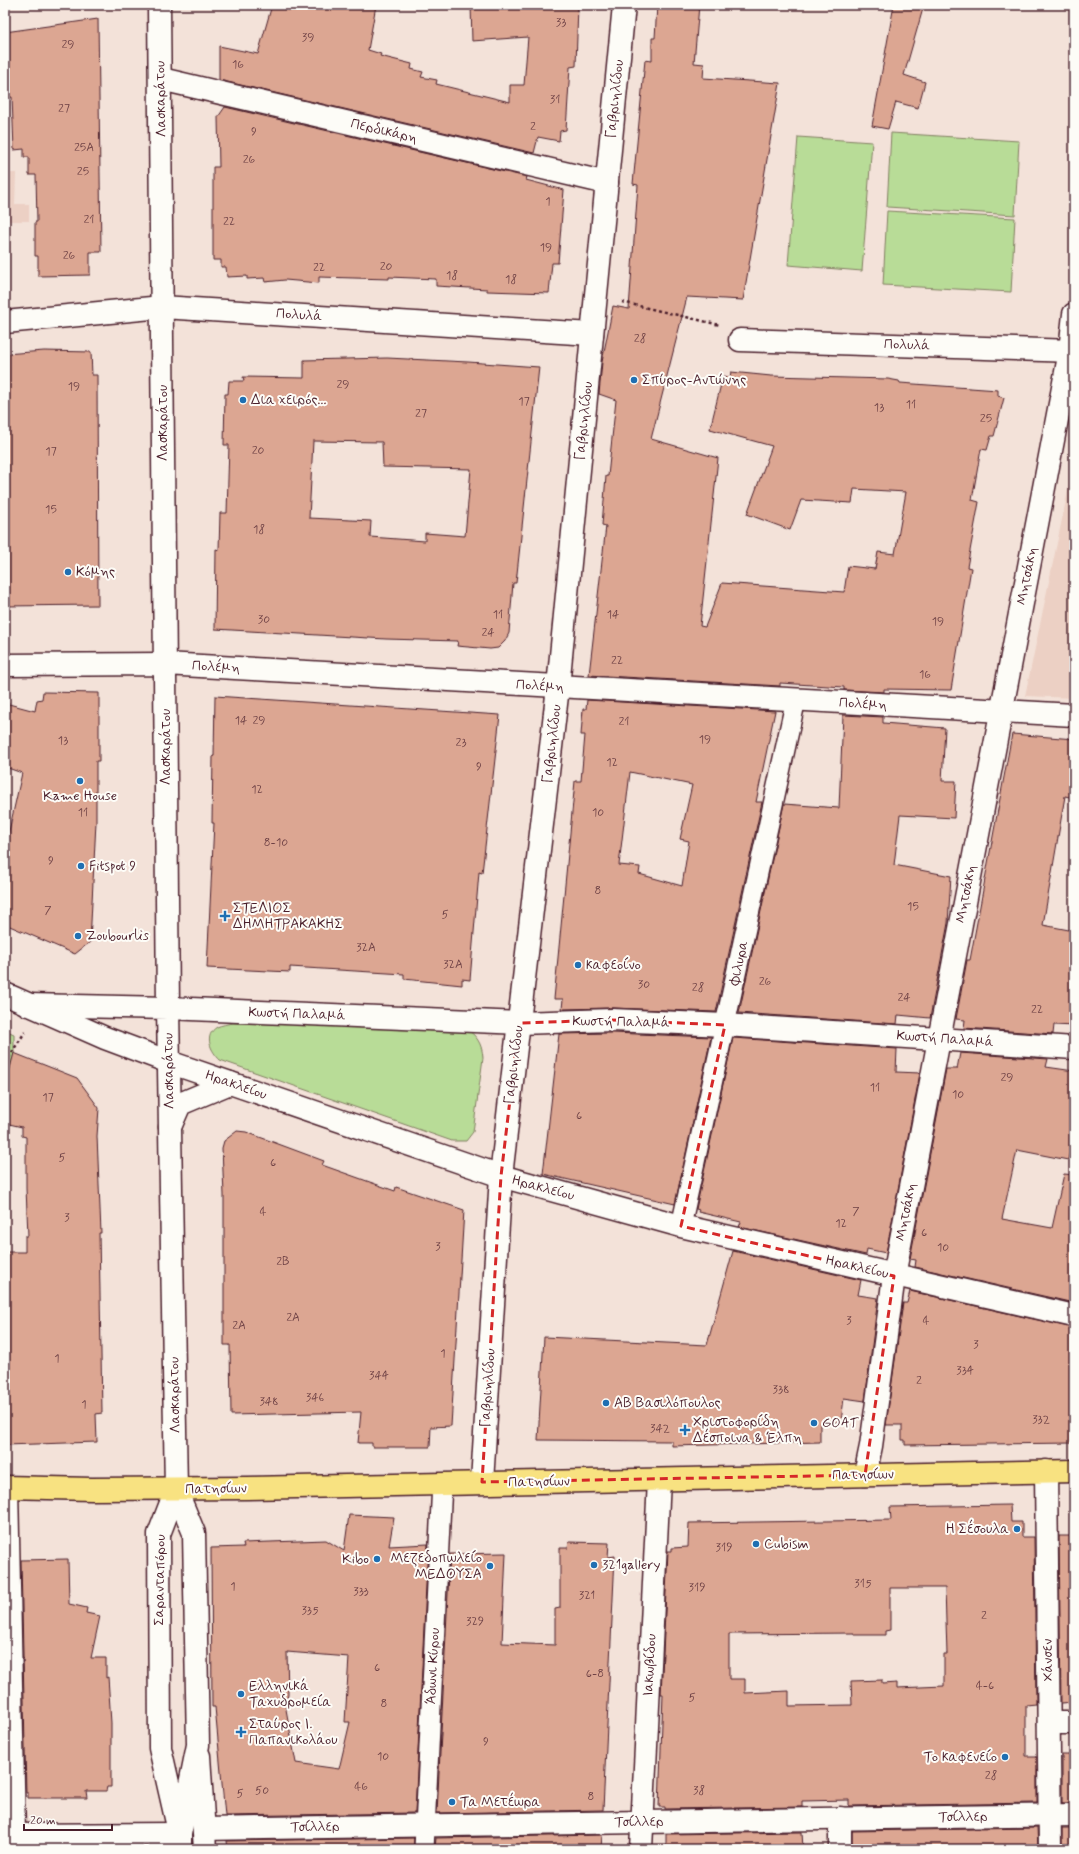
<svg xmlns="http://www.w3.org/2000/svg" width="1079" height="1854" viewBox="0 0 1079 1854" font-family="Mynerve,sans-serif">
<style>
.built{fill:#ecd0c4}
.green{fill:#b8dc97;stroke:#817e61}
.building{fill:#dca692;stroke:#4a1f2b;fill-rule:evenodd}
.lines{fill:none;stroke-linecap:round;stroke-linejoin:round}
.pedestrian-casing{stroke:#4a1f2b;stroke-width:22}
.minor-casing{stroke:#4a1f2b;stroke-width:25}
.tertiary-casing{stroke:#4a1f2b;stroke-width:25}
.secondary-casing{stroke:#4a1f2b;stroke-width:25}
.primary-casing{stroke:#4a1f2b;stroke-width:25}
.path{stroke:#4a1f2b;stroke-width:2.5;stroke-dasharray:3 3;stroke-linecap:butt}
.pedestrian{stroke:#fdfcf7;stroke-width:19}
.minor{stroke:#fdfcf7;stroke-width:22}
.tertiary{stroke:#fdfcf7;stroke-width:22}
.secondary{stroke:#fdfcf7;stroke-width:22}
.primary{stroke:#f8e281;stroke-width:22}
.marked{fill:none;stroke:#d62828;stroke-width:3;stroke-dasharray:8 5;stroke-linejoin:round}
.poi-dot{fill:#1f6fb2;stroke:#fdfcf7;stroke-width:1.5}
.labels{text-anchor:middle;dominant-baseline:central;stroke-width:4;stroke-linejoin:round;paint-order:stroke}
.number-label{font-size:12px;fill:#6e4145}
.street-label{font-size:14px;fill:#4a1f2b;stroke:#fdfcf7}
.poi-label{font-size:14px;fill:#4a1f2b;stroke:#fdfcf7;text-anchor:start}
</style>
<rect width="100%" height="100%" fill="#f3e2d9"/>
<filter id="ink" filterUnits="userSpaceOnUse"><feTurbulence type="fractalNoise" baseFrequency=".025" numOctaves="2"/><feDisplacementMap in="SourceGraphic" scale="8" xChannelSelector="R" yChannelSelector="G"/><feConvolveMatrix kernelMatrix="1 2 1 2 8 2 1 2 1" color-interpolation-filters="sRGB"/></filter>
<g filter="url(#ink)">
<g class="built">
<path d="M5,173H16L15,204H29V221H7L5,215Z"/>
<path d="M1074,462V698L1025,696Z"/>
</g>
<g class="green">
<path d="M891,133L1019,141L1015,215L887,207Z"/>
<path d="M798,137L872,142L862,271L788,265Z"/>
<path d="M887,211L1015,218L1011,292L883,285Z"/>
<path d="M233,1023L464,1027C477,1036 482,1043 483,1058L473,1132L466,1141H452L220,1060C211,1051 203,1036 217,1027C221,1025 228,1024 233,1023Z"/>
<path d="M5,1030L14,1034V1053L5,1087Z"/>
</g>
<g class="building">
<path d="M272,5H376L368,50L381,54L380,56L412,64L411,69L423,72L421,77L437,80L436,84L510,102V85H524L528,37L472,41L471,5H578L576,66L570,67L566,130L560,131L559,141L538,137L534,153L219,80V46L258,54Z"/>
<path d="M657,5H699L694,63L704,64L703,78L780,83L743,300L687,297L651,439L718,458L700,626L705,627L722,583L844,592L848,566L875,569L878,552L895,554L906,492L854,489L852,503L801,500L790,530L747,514L772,446L710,429L723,376L730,377L731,372L771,376L888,379L899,381L900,383L998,390V396L1004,398L994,436H991L987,450L981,449L972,500L979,502L967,567L971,568L951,690L884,689V692L844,690V687L780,683V686L589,675L606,526L602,525L606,476H608L616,400L599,394L602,362L613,306L629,309L638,185L633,184L645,60L652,61V38H655Z"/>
<path d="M894,5H924L904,75L925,82L918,108L896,102L888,129L872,126Z"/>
<path d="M98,19L101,252H90V275L38,276V256H35V222H37L36,175H29V157H24V149L14,150L12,97L5,98V32Z"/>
<path d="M225,107L527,177L526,180L564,190L558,263H552L549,293L487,291V289L436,286V279L389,277V279L319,277V283L285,280L265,282L264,278L247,279V276L227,277L226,267H221V260H213V167H219L218,117Z"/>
<path d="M44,351L91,352L92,375H97L98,605L5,606V354Z"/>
<path d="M387,358L468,362L539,367L516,583H513L509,633L505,641L498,648L490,649L457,646L458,641L386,639L215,629L216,549L219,550L220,513H227L229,445H224L225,394H228L229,381H244L243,377L304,378V360ZM313,441L382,442L383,467L471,469L465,536L425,533V541L370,537L371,521L309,518Z"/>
<path d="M43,692L99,693V761H96V822L90,942L75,954L5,924V849L22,773L5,767V703L35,711L37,700L42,699Z"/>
<path d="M215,696L500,715L482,873L479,872L470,980L462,979V985L404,979V974L290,967V972L207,968L214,823H212L213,756H214Z"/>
<path d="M587,700L775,711L756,802H762L716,1012L613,1008L562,1009L563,999H554L575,781H581L585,735H581L583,709H586ZM630,772L692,785L680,839L689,841L682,886L639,874L640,867L619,865Z"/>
<path d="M843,715L883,717V723L945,728L942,781H956L954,818L900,815L894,865L951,876L948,923L930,1018L898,1015L897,1024L739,1013L784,804L839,808Z"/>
<path d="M1012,734L1074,739V798L1065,796L1043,925L1074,931V1026L1054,1025L1053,1034L964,1028L965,1020L956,1019L967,960H970Z"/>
<path d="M612,1033L711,1037L675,1204L543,1174L559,1034Z"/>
<path d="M733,1038L897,1049L896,1072L920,1073L886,1253L867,1249L866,1255L739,1227L741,1222L698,1212L699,1210L696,1209Z"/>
<path d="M14,1053L77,1078L99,1108L97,1136L101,1233H99L102,1413L96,1414L97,1442L5,1445V1252H25V1236H28L26,1188V1137L22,1136V1127L5,1123V1087Z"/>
<path d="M960,1053L1048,1059L1046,1067L1074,1071V1134L1068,1160L1017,1150L1002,1219L1052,1228L1064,1174L1074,1175V1303L915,1267L916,1260L910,1259L946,1069H957Z"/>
<path d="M237,1131L246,1132L324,1161L322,1165L395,1191L396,1187L464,1210L451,1426L431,1427L430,1447H372V1443H358L361,1412L231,1415L230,1345H224V1195L222,1148L224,1141Z"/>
<path d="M733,1251L861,1280L858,1295L878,1298L865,1401L844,1398L841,1422H820V1442L672,1446V1441L538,1440L544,1337L707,1345Z"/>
<path d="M910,1291L1074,1328V1443L905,1445V1440H902V1425H886L903,1303H907Z"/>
<path d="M1010,1505L1011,1522H1022V1537H1034L1036,1704L1026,1705V1756H1037V1803L849,1806V1800L802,1801V1807L665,1809V1807H659L663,1694H661L668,1551H672V1548L688,1547L689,1523L891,1520L890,1507ZM890,1588H945L947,1654H944V1686L897,1688V1683L882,1684V1680L851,1681L852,1705L789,1706V1691L745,1693V1679H729V1634L854,1633V1635H885V1631L890,1630Z"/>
<path d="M349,1515L394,1517L389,1546L428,1544L415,1813L225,1816L215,1707H212L211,1548L244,1547L243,1543L326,1540L344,1551ZM287,1652L349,1657L345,1722H350L339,1769L296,1763L285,1704L288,1695Z"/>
<path d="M1059,1536H1074V1703L1061,1704Z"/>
<path d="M569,1542L609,1543L608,1557L615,1556L603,1810L437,1813L450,1554L506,1553L502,1643L555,1645V1609L560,1608V1548H568Z"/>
<path d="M68,1559L69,1604L87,1608L86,1613L100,1616L91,1658H106V1678L108,1677L111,1723V1787H107L106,1791H86L87,1798H28V1793H26L21,1560Z"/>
<rect x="1062" y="1755" width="12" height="48"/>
<path d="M1037,1828L1038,1849H852V1831Z"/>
<rect x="1062" y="1828" width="12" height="21"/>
<path d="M802,1832L803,1849H666V1834Z"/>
<path d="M602,1835L601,1849H435L436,1838Z"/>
<path d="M414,1838L413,1849H228L227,1841Z"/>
</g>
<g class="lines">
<defs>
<g id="pedestrian">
<path d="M681,1226L796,699"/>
<path d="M424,1849L442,1483"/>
</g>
<g id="minor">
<path d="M161,79L607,183"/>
<path d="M5,322L162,307L592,334"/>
<path d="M740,340L1074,351"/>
<path d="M5,665L165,664L1074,715"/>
<path d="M169,1062L501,1176L681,1226L1074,1316"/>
<path d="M1046,1471L1050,1849"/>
<path d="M865,1475L871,1446L894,1276L1070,351L1074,314"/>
<path d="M482,1482L501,1176L558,687L624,5"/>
<path d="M7,1487L14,1835"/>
<path d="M1049,1723H1074"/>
<path d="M199,1756L205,1849"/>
<path d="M204,1829L1074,1815"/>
<path d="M5,1835L180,1834L172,1849"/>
<path d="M641,1849L659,1480"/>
<path d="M840,1849V1818"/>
</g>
<g id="tertiary">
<path d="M159,5L168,1008L519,1023L612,1020L725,1025L1074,1048"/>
<path d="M170,1127L180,1104L230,1083"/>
<path d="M176,1490L194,1533L198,1745L180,1834V1849"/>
<path d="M176,1490L159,1534L160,1748L178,1827"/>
</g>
<g id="secondary">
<path d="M5,994L105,1038L169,1062"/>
<path d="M28,1005L168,1008L176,1490"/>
</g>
<path id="primary" d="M5,1487L92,1489L248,1488L1074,1471"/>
</defs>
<use href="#pedestrian" class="pedestrian-casing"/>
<use href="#minor" class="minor-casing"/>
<use href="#tertiary" class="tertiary-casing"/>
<use href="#secondary" class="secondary-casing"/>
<use href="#primary" class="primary-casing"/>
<g class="path">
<path d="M622,302L720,325"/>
<path d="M5,1063L25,1032"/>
</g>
<use href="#pedestrian" class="pedestrian"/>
<use href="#minor" class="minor"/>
<use href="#tertiary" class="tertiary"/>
<use href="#secondary" class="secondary"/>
<use href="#primary" class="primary"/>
</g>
</g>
<path class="marked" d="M612,1020L725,1025L681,1226L894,1276L865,1475L482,1482L501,1176L519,1023Z"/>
<g class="poi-dot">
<circle cx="634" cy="380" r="4"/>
<circle cx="243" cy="400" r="4"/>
<circle cx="68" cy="572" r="4"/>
<circle cx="80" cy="781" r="4"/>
<circle cx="81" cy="866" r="4"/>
<path d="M223 910h4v4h4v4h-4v4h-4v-4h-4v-4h4z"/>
<circle cx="78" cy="936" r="4"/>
<circle cx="578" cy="965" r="4"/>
<circle cx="606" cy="1403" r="4"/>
<circle cx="814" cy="1423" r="4"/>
<path d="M683 1424h4v4h4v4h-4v4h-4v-4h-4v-4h4z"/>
<circle cx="1017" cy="1529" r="4"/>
<circle cx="756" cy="1544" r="4"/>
<circle cx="377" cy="1559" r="4"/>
<circle cx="594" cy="1565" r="4"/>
<circle cx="490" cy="1566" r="4"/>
<circle cx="241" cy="1694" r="4"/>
<path d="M239 1726h4v4h4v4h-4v4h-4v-4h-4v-4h4z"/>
<circle cx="1005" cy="1757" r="4"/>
<circle cx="452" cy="1802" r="4"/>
</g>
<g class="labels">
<g class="number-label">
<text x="561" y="23">33</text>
<text x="308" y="38">39</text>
<text x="68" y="45">29</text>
<text x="238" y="65">16</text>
<text x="555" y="100">31</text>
<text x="64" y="109">27</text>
<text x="533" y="127">2</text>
<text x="254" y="132">9</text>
<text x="84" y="148">25Α</text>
<text x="249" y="160">26</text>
<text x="83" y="172">25</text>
<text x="548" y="202">1</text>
<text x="89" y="220">21</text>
<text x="229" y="222">22</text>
<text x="546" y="248">19</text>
<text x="69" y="256">26</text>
<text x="386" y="267">20</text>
<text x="319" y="268">22</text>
<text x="452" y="276">18</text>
<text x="511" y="280">18</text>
<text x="640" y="339">28</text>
<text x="343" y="385">29</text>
<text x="74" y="387">19</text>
<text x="524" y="402">17</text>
<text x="911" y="405">11</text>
<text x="879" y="408">13</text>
<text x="421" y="414">27</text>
<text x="986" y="419">25</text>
<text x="258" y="451">20</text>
<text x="51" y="452">17</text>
<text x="51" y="510">15</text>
<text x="259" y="530">18</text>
<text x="498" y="615">11</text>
<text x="613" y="615">14</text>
<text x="264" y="620">30</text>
<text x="938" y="622">19</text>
<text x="488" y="633">24</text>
<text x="617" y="661">22</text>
<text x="925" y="675">16</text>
<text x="241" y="721">14</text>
<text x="259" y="721">29</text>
<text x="624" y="722">21</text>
<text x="705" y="740">19</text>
<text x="63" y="741">13</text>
<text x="461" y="743">23</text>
<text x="612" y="763">12</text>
<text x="479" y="767">9</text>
<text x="257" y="790">12</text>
<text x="83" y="813">11</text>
<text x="598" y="813">10</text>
<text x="276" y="843">8-10</text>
<text x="51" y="861">9</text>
<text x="598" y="891">8</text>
<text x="913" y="907">15</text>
<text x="48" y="911">7</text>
<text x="445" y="915">5</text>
<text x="366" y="948">32Α</text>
<text x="453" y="965">32Α</text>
<text x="765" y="982">26</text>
<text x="644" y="985">30</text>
<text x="698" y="988">28</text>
<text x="904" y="998">24</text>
<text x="1037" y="1010">22</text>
<text x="1007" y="1078">29</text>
<text x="875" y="1088">11</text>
<text x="958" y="1095">10</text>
<text x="48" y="1098">17</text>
<text x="579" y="1116">6</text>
<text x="62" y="1158">5</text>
<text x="273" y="1163">6</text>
<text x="263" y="1212">4</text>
<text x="856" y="1212">7</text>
<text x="67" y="1218">3</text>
<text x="841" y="1224">12</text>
<text x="924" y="1233">6</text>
<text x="438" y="1247">3</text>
<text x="943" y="1248">10</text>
<text x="283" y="1262">2Β</text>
<text x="293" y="1318">2Α</text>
<text x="849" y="1321">3</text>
<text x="926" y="1321">4</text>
<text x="239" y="1326">2Α</text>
<text x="976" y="1345">3</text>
<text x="443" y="1354">1</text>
<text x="57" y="1359">1</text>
<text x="965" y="1371">334</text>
<text x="379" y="1376">344</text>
<text x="919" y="1381">2</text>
<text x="781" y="1390">338</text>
<text x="315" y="1398">346</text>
<text x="269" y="1402">348</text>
<text x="84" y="1405">1</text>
<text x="1041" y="1420">332</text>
<text x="660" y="1429">342</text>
<text x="724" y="1548">319</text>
<text x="863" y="1584">315</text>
<text x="233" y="1587">1</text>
<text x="697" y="1588">319</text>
<text x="361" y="1592">333</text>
<text x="587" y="1596">321</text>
<text x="310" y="1611">335</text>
<text x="984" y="1616">2</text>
<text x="475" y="1622">329</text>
<text x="377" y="1668">6</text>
<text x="595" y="1674">6-8</text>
<text x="985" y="1686">4-6</text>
<text x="692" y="1698">5</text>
<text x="384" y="1704">8</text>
<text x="486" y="1742">9</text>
<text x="383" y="1757">10</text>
<text x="991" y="1776">28</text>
<text x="361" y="1787">46</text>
<text x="262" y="1791">50</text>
<text x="699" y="1791">38</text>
<text x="240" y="1794">5</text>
<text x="591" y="1797">8</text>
</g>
<g class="street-label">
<text transform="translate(161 99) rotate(-91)">Λασκαράτου</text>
<text transform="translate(615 99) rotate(-84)">Γαβριηλίδου</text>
<text transform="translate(384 131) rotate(13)">Περδικάρη</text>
<text transform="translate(299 315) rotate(4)">Πολυλά</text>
<text transform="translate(907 345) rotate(2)">Πολυλά</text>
<text transform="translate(584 421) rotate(-84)">Γαβριηλίδου</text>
<text transform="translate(163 423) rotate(-90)">Λασκαράτου</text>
<text transform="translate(1027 576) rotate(-79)">Μητσάκη</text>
<text transform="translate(216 667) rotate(3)">Πολέμη</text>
<text transform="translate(540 686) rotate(3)">Πολέμη</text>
<text transform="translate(863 704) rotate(3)">Πολέμη</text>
<text transform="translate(552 744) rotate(-83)">Γαβριηλίδου</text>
<text transform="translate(166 747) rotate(-90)">Λασκαράτου</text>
<text transform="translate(966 894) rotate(-79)">Μητσάκη</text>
<text transform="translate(739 963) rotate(-78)">Φιλυρα</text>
<text transform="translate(297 1014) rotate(2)">Κωστή Παλαμά</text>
<text transform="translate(621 1022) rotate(1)">Κωστή Παλαμά</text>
<text transform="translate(945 1039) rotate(4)">Κωστή Παλαμά</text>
<text transform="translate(514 1065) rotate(-83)">Γαβριηλίδου</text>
<text transform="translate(169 1071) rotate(-91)">Λασκαράτου</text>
<text transform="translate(236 1085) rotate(19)">Ηρακλείου</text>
<text transform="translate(543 1188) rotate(15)">Ηρακλείου</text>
<text transform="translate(906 1212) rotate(-79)">Μητσάκη</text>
<text transform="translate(857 1267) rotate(13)">Ηρακλείου</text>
<text transform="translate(488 1388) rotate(-86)">Γαβριηλίδου</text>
<text transform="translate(175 1395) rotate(-91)">Λασκαράτου</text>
<text transform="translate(863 1475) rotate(-1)">Πατησίων</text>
<text transform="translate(539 1482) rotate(-1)">Πατησίων</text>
<text transform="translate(216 1489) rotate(-1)">Πατησίων</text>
<text transform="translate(160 1580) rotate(-89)">Σαρανταπόρου</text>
<text transform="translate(1048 1660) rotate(-91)">Χάνσεν</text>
<text transform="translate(650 1665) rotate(-87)">Ιακωβίδου</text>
<text transform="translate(433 1666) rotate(-87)">Άδωνι Κύρου</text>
<text transform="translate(963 1817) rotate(-1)">Τσίλλερ</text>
<text transform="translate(639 1822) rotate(-1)">Τσίλλερ</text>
<text transform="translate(315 1827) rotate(-1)">Τσίλλερ</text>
</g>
<g class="poi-label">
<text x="642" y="380">Σπύρος-Αντώνης</text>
<text x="251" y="400">Δια χειρός...</text>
<text x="76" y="572">Κόμης</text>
<text x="80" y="796" text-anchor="middle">Kame House</text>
<text x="89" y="866">Fitspot 9</text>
<text x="233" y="908">ΣΤΕΛΙΟΣ<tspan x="233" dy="16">ΔΗΜΗΤΡΑΚΑΚΗΣ</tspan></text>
<text x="86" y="936">Zoubourlis</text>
<text x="586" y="965">καφεοίνο</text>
<text x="614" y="1403">ΑΒ Βασιλόπουλος</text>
<text x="693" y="1422">Χριστοφορίδη<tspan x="693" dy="16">Δέσποινα &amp; Έλπη</tspan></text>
<text x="822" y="1423">GOAT</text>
<text x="1009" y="1529" text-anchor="end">Η Σέσουλα</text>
<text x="764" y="1544">Cubism</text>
<text x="482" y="1558" text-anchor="end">Μεζεδοπωλείο<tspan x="482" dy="16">ΜΕΔΟΥΣΑ</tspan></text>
<text x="369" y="1559" text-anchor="end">Kibo</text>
<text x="602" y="1565">321gallery</text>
<text x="249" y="1686">Ελληνικά<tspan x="249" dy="16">Ταχυδρομεία</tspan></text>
<text x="249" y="1724">Σταύρος Ι.<tspan x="249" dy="16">Παπανικολάου</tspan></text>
<text x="997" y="1757" text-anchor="end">Το καφενείο</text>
<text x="460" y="1802">Τα Μετέωρα</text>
</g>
</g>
<rect width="1079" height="1854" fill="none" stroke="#fdfcf7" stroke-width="20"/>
<rect x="10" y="10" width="1059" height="1834" fill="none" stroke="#4a1f2b" stroke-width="1.5" filter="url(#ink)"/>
<path d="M24 1824v6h88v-6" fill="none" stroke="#4a1f2b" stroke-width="2"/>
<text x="30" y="1824" font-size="12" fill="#4a1f2b" stroke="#fdfcf7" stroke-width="3" paint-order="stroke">20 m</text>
</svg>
